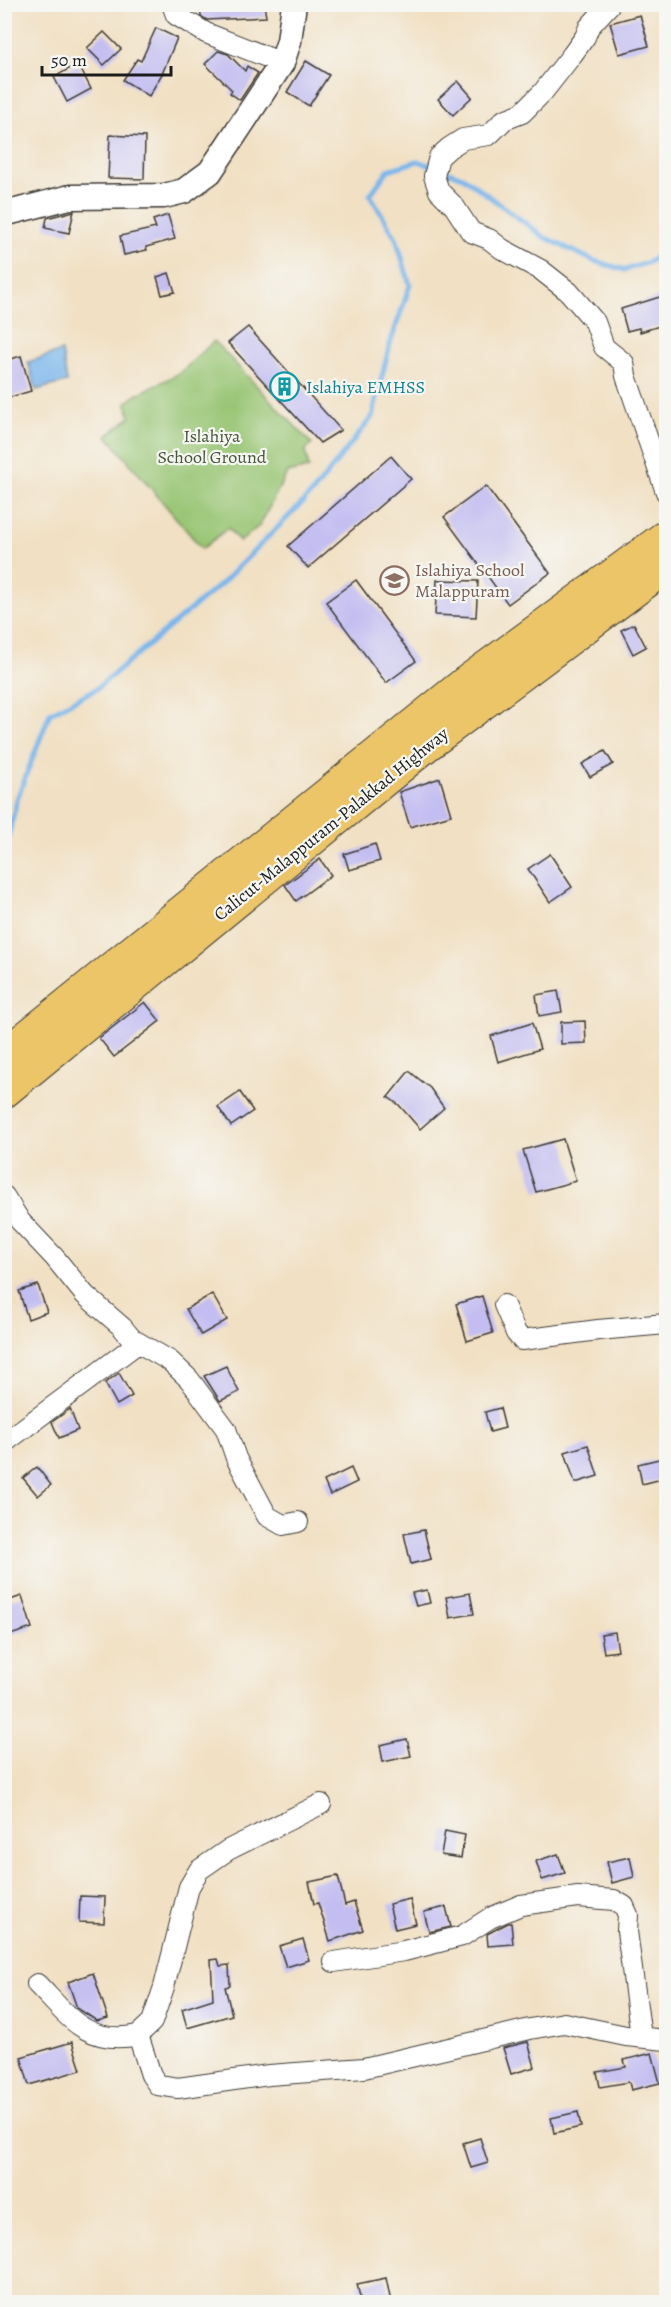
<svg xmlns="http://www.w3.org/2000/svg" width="671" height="2307" viewBox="0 0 671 2307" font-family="Alegreya,serif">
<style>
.green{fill:#98c573;stroke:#5a7048;stroke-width:1.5}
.water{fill:#79b6ec;stroke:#4a6984;stroke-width:1.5}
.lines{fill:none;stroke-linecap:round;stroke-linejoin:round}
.stream{stroke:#79b6ec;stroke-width:5}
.building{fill:#c3bdf1}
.minor-casing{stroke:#3c3935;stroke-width:22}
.tertiary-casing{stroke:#3c3935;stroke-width:27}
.trunk-casing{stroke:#3c3935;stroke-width:34}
.minor{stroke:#fff;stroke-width:20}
.tertiary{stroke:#fff;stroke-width:24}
.trunk{stroke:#ecc569;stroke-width:32}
.labels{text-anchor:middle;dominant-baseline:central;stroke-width:4.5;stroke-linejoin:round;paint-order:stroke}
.culture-label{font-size:18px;fill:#0d838f;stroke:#f6f6f2;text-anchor:start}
.park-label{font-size:18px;fill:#47573a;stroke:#f6f6f2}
.education-label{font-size:18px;fill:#785e54;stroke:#f6f6f2;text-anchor:start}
.street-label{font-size:18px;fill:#1c1c1c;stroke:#f6f6f2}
</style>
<rect width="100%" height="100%" fill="#f6f6f2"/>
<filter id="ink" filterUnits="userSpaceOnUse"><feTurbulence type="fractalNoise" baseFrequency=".0167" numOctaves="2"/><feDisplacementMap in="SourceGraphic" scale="12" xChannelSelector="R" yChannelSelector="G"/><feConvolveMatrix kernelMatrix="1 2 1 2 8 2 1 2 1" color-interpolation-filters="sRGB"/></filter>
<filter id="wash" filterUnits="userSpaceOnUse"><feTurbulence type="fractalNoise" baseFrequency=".008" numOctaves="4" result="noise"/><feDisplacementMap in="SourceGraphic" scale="24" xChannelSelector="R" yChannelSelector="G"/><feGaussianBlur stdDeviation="1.35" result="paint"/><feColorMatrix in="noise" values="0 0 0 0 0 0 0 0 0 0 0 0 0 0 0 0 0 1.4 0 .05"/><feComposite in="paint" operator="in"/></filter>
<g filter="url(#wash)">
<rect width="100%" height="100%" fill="#f1e0c3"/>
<path class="green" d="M214,341L312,444L305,451L309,468L287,473L260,525L240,542L228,528L202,549L107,436L130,417L126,403L138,394L180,373Z"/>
<path class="water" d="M62,351L67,382L36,390L28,362Z"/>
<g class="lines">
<g class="stream">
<path d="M441,169L463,177L544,237L594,261L625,270L649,262L666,249"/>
<path d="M4,855L17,799L50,713L96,689L222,583L314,491L372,417L390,344L410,285L396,238L370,195L388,170L418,161L432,166"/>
</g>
</g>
<g id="blocks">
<g class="building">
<path d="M200,4H264L266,17L207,20L201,16Z"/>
<path d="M640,15L649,46L619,54L610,23Z"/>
<path d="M156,28L177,38L162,74L149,96L123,80L137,59L141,61Z"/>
<path d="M104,32L121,49L104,65L87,48Z"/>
<path d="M218,51L228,54L245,71L247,66L258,73L240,100L230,93L232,90L205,64Z"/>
<path d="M306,61L329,75L309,106L287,92Z"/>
<path d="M78,64L91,89L67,102L54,77Z"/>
<path d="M458,81L472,97L453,115L438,99Z"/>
<path d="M110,135L145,137L144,179L108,178Z"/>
<path d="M74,211L69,233L45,228L47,218Z"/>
<path d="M168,215L175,239L146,247L147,250L124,255L120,236L156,228L153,220Z"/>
<path d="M169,273L175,292L162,295L157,277Z"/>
<path d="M666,295V324L640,332L639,328L627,331L621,309Z"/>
<path d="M248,327L341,430L320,443L228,343Z"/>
<path d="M21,356L31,391L4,399V361Z"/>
<path d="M391,456L411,479L308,568L288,546Z"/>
<path d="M486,486L550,573L508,604L444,517Z"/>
<path d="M356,580L416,661L386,683L326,602Z"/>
<path d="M437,580L478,581L476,617L435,615Z"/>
<path d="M634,624L646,647L633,654L621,630Z"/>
<path d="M605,751L613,764L590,777L582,764Z"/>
<path d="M440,778L451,815L410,827L399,792Z"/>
<path d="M375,844L380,861L349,870L344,854Z"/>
<path d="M550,854L572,887L550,902L528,869Z"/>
<path d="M320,859L331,875L296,901L285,885Z"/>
<path d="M558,991L562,1012L539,1016L536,995Z"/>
<path d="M145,1002L160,1021L114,1057L99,1038Z"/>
<path d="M585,1021L586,1043L561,1044V1022Z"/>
<path d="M532,1023L540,1049L498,1062L491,1036Z"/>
<path d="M409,1071L430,1088L444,1108L420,1129L399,1105L388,1097Z"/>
<path d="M240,1092L253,1111L231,1126L218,1107Z"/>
<path d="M563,1139L576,1181L536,1192L523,1150Z"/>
<path d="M38,1285L47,1312L28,1319L19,1291Z"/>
<path d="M212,1294L227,1320L201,1335L186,1309Z"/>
<path d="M482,1296L493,1333L467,1341L456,1304Z"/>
<path d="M226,1366L239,1392L220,1401L204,1376Z"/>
<path d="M119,1373L132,1396L117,1405L105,1383Z"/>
<path d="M500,1408L505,1428L490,1432L485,1412Z"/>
<path d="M70,1409L78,1430L59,1438L52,1422Z"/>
<path d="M588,1445L598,1476L575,1483L565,1452Z"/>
<path d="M663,1458L666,1478L642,1484L638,1464Z"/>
<path d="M37,1467L51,1485L38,1496L23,1478Z"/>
<path d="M351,1468L357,1482L330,1495L324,1481Z"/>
<path d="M424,1530L431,1559L411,1564L404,1534Z"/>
<path d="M427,1590L430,1603L416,1606L412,1593Z"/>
<path d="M470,1593L474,1614L450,1618L446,1597Z"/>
<path d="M22,1596L32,1628L4,1637V1602Z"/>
<path d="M615,1632L618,1651L604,1653L601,1634Z"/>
<path d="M407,1739L411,1756L383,1762L380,1745Z"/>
<path d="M445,1831L465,1835L461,1858L441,1855Z"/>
<path d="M558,1854L565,1873L542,1880L536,1861Z"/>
<path d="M630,1857L634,1877L612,1883L607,1862Z"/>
<path d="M338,1876L345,1905L354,1902L363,1930L330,1941L318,1903L314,1904L309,1882Z"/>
<path d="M80,1896L105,1897L104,1923L79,1922Z"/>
<path d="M410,1899L416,1924L395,1929L389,1904Z"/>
<path d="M446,1907L451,1927L429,1932L424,1912Z"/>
<path d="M508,1923H511L513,1944L488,1946L487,1934Z"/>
<path d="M303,1939L309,1960L286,1967L279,1946Z"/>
<path d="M218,1959L220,1966L229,1965L230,1986L225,1987L232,2015L187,2028L182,2009L213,1999L211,1960Z"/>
<path d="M93,1973L108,2018L97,2021L77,2008L68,1982Z"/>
<path d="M72,2042L81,2070L29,2085L21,2057Z"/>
<path d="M528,2042L535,2067L511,2074L503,2048Z"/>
<path d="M652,2053L660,2083L631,2090L629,2082L600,2087L597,2072L626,2067L624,2060Z"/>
<path d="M578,2112L581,2127L554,2133L551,2118Z"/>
<path d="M480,2138L488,2163L471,2168L463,2143Z"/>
<path d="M386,2278L391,2302H361L357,2284Z"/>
</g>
</g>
</g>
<g filter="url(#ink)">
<use href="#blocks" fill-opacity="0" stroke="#3c3935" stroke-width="1.5"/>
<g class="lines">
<defs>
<g id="minor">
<path d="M172,4L176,15L206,33L282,63"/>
<path d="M610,4L589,27L585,37L572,55L543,92L522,113L504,120L489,135L463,139L449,148L439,157L434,176L439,191L454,206L471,232L489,239L502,249L541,270L569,292L595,322L604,347L624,363L626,376L666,492"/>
<path d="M4,1196L20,1221L55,1258L85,1295L122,1327L132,1339L170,1361L189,1379L226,1429L236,1458L267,1516L283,1525L298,1522"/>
<path d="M504,1305L516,1333L522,1340L598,1330L666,1324"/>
<path d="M4,1443L138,1343"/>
<path d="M334,1962L404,1951L462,1936L490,1918L521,1905L578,1897L614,1900L624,1906L628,1915L627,1931L641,2037"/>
<path d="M37,1984C69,2017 87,2046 138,2035L151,2075L158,2085L178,2088L269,2075L364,2068L530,2029L564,2023L626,2036L666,2040"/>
<path d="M138,2035L152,2022L164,1987L189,1887L199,1870L228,1850L321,1804"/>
</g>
<path id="tertiary" d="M4,214L70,197L164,196L184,191L210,172L282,63L289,41L294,4"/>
<g id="trunk">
<path d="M4,1055L466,682L666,536"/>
<path d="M4,1092L426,746L666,567"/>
</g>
</defs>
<use href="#minor" class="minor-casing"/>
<use href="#tertiary" class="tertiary-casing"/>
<use href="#trunk" class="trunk-casing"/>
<use href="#minor" class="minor"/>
<use href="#tertiary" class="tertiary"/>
<use href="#trunk" class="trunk"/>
</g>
</g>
<defs>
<symbol id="building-ring" viewBox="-11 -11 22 22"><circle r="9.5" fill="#f6f6f2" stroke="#0f9aa8" stroke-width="1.5"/><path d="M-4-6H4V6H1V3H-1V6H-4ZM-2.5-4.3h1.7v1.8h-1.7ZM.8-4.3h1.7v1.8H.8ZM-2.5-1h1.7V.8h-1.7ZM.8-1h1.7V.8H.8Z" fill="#0f9aa8"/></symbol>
<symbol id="school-ring" viewBox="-11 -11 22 22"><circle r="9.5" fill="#f6f6f2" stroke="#8d6e63" stroke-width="1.5"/><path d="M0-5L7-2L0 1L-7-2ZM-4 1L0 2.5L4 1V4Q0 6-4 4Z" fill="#8d6e63"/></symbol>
</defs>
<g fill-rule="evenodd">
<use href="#building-ring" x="268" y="370" width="33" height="33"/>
<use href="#school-ring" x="378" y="564" width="33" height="33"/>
</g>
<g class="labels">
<g class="culture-label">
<text x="306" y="387">Islahiya EMHSS</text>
</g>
<g class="park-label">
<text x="212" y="436">Islahiya<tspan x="212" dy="21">School Ground</tspan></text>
</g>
<g class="education-label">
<text x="415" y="570">Islahiya School<tspan x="415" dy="21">Malappuram</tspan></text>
</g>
<g class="street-label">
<text transform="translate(331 824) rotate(-39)">Calicut-Malappuram-Palakkad Highway</text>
</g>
</g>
<rect width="671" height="2307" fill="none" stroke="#f6f6f2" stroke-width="24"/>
<path d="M42 66v9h129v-9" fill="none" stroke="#1c1c1c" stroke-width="3"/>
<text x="51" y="66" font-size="18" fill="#1c1c1c" stroke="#f6f6f2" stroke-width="4.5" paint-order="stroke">50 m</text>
</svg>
